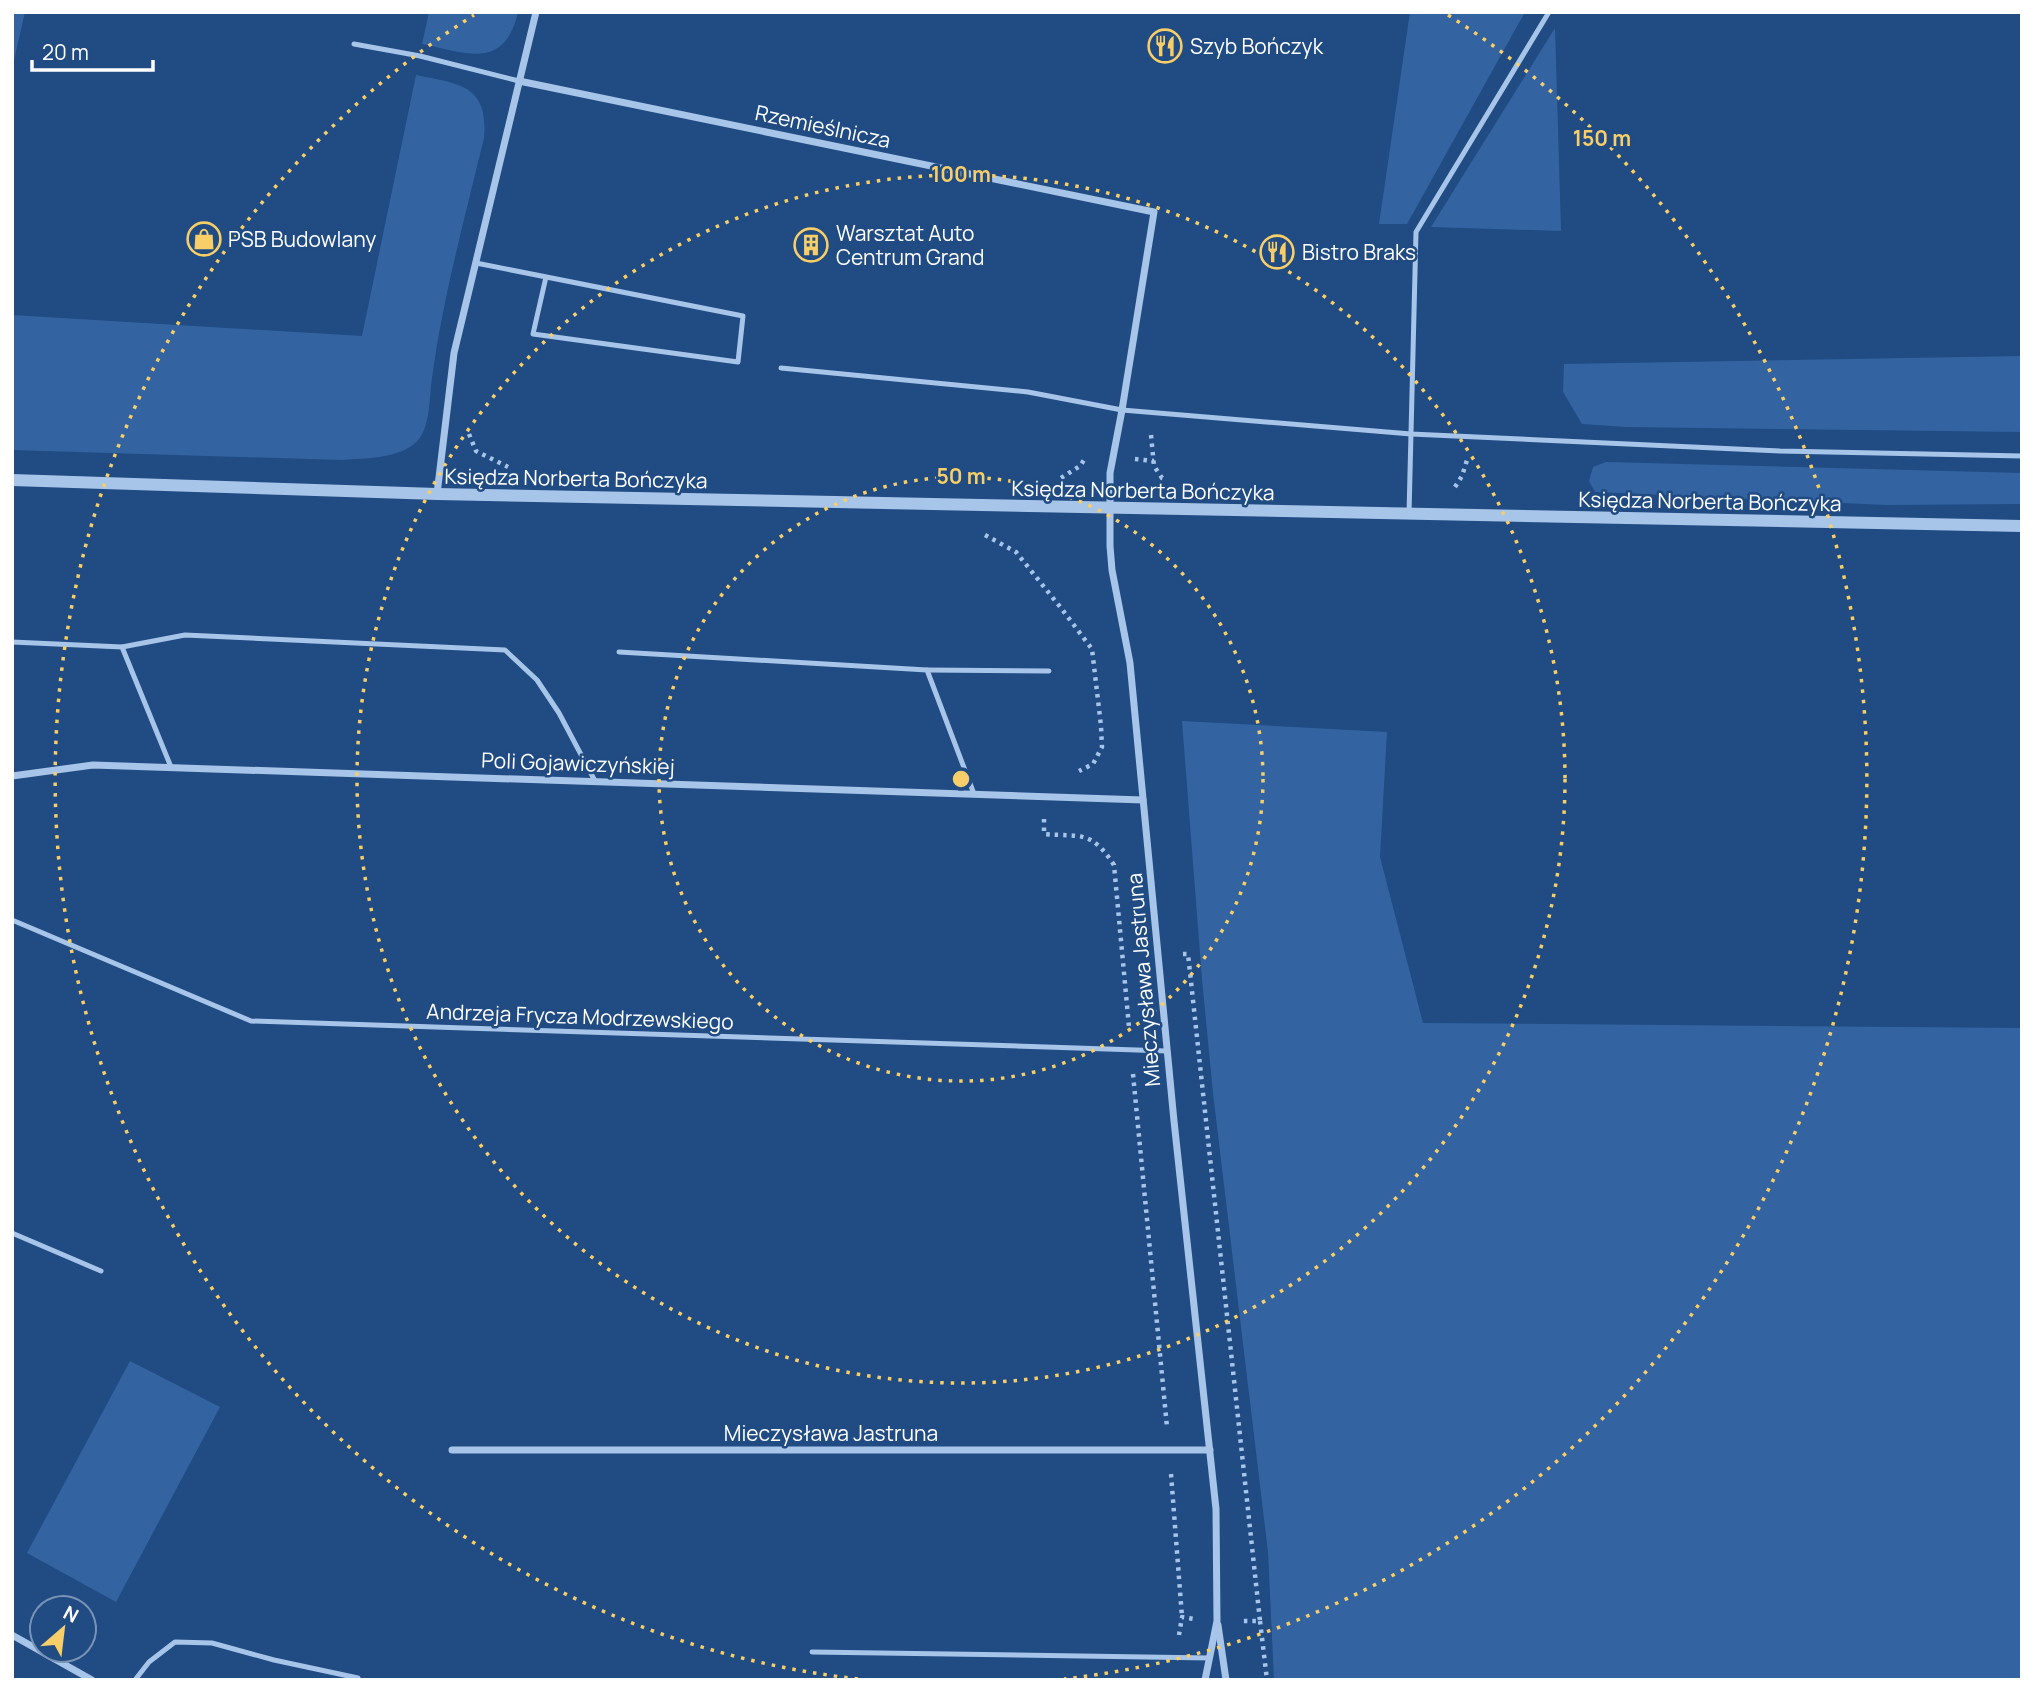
<svg xmlns="http://www.w3.org/2000/svg" width="2034" height="1692" viewBox="0 0 2034 1692" font-family="Manrope,sans-serif">
<style>
.green{fill:#3364a1}
.lines{fill:none;stroke-linecap:round;stroke-linejoin:round}
.path{stroke:#a7c4e9;stroke-width:4.5;stroke-dasharray:3.5 5;stroke-linecap:butt}
.service{stroke:#a7c4e9;stroke-width:5}
.minor{stroke:#a7c4e9;stroke-width:7}
.tertiary{stroke:#a7c4e9;stroke-width:12}
.ring{fill:none;stroke:#f7ce67;stroke-width:3.5;stroke-dasharray:3.5 7}
.labels{text-anchor:middle;dominant-baseline:central;stroke-width:5;stroke-linejoin:round;paint-order:stroke}
.poi-label{font-size:21px;fill:#fff;stroke:#204b83;text-anchor:start}
.street-label{font-size:21px;fill:#fff;stroke:#204b83}
.centre{fill:#f7ce67;stroke:#204b83;stroke-width:3.5}
.ring-label{font-size:21px;text-anchor:middle;font-weight:bold;fill:#f7ce67;stroke:#204b83;stroke-width:5;stroke-linejoin:round;paint-order:stroke}
</style>
<rect width="100%" height="100%" fill="#204b83"/>
<g class="green">
<path d="M12,12H25L12,69Z"/>
<path d="M429,12H518C504,71 467,53 422,44Z"/>
<path d="M1410,12H1525L1407,224H1379Z"/>
<path d="M1555,28L1561,231L1431,227Z"/>
<path d="M416,75C458,84 489,84 484,138C465,217 443,297 432,378C429,398 431,431 414,444C395,459 365,458 342,460L12,450V315L362,336Z"/>
<path d="M2022,356V432L1626,427L1582,424L1563,392L1564,364Z"/>
<path d="M1606,462L2022,473V504L1887,505L1595,492L1589,481L1593,467Z"/>
<path d="M1182,721L1387,732L1380,857L1423,1023L2022,1028V1680H1274L1268,1552L1213,1093L1202,979Z"/>
<path d="M130,1361L220,1407L116,1602L27,1553Z"/>
</g>
<g class="lines">
<g class="path">
<path d="M469,434L476,451L508,467"/>
<path d="M1151,435L1154,466L1162,478L1167,479"/>
<path d="M1135,459L1154,461"/>
<path d="M1061,478L1080,466L1086,457"/>
<path d="M1455,487L1462,476L1467,460"/>
<path d="M985,535L1016,552L1061,608L1092,649L1101,726L1102,747L1093,764L1079,771"/>
<path d="M1044,819V834C1082,837 1091,830 1114,865L1129,1027"/>
<path d="M1183,954H1188L1260,1621H1241"/>
<path d="M1133,1074L1167,1427"/>
<path d="M1171,1474L1182,1617"/>
<path d="M1260,1621L1267,1680"/>
<path d="M1179,1635L1182,1617L1194,1619"/>
</g>
<g class="service">
<path d="M354,44L420,56L519,81"/>
<path d="M476,263L743,316L738,362L533,334L546,277"/>
<path d="M781,368L1028,392L1122,410L1411,434L1780,451L2022,456"/>
<path d="M1409,514L1416,232L1549,12"/>
<path d="M12,642L122,647L171,767"/>
<path d="M122,647L185,635L505,650L537,680L559,713L595,781"/>
<path d="M619,652L927,670L974,794"/>
<path d="M927,670L1049,671"/>
<path d="M12,920L251,1021L1167,1051"/>
<path d="M12,1233L101,1271"/>
<path d="M812,1652L1210,1658"/>
<path d="M135,1680L149,1662L175,1642L212,1643L274,1660L358,1678"/>
</g>
<g class="minor">
<path d="M519,81L1154,212L1122,410L1110,473V546L1112,570L1130,663L1174,1121L1216,1509L1217,1621L1205,1680"/>
<path d="M437,494L454,353L536,12"/>
<path d="M12,776L93,765L1143,800"/>
<path d="M452,1450H1210"/>
<path d="M1218,1625L1226,1680"/>
<path d="M12,1635L92,1680"/>
</g>
<path class="tertiary" d="M12,480L437,494L2022,526"/>
</g>
<g class="ring">
<circle cx="961" cy="779" r="302"/>
<circle cx="961" cy="779" r="604"/>
<path d="M858 1679A906 906 0 0 1 474 15M1448 15A906 906 0 0 1 1064 1679"/>
</g>
<defs>
<symbol id="restaurant-ring" viewBox="-11 -11 22 22"><circle r="9.5" fill="#204b83" stroke="#f7ce67" stroke-width="1.5"/><path d="M-5-6h1v4h1v-4h1v4h1v-4h1v5L-1.5 .5V6h-2V.5L-5-1ZM5-6V6H3V1.5H1.5Q1.5-4 5-6Z" fill="#f7ce67"/></symbol>
<symbol id="shop-ring" viewBox="-11 -11 22 22"><circle r="9.5" fill="#204b83" stroke="#f7ce67" stroke-width="1.5"/><path d="M-5-2.5h2.3a2.7 3.5 0 0 1 5.4 0H5L5.5 6h-11ZM-1.5-2.5h3a1.5 2.3 0 0 0-3 0Z" fill="#f7ce67"/></symbol>
<symbol id="building-ring" viewBox="-11 -11 22 22"><circle r="9.5" fill="#204b83" stroke="#f7ce67" stroke-width="1.5"/><path d="M-4-6H4V6H1V3H-1V6H-4ZM-2.5-4.3h1.7v1.8h-1.7ZM.8-4.3h1.7v1.8H.8ZM-2.5-1h1.7V.8h-1.7ZM.8-1h1.7V.8H.8Z" fill="#f7ce67"/></symbol>
</defs>
<g fill-rule="evenodd">
<use href="#restaurant-ring" x="1146" y="27" width="38" height="38"/>
<use href="#shop-ring" x="185" y="220" width="38" height="38"/>
<use href="#building-ring" x="792" y="226" width="38" height="38"/>
<use href="#restaurant-ring" x="1258" y="233" width="38" height="38"/>
</g>
<g class="labels">
<g class="poi-label">
<text x="1190" y="46">Szyb Bończyk</text>
<text x="836" y="233">Warsztat Auto<tspan x="836" dy="24">Centrum Grand</tspan></text>
<text x="228" y="239">PSB Budowlany</text>
<text x="1302" y="252">Bistro Braks</text>
</g>
<g class="street-label">
<text transform="translate(823 126) rotate(12)">Rzemieślnicza</text>
<text transform="translate(576 478) rotate(1)">Księdza Norberta Bończyka</text>
<text transform="translate(1143 490) rotate(1)">Księdza Norberta Bończyka</text>
<text transform="translate(1710 501) rotate(1)">Księdza Norberta Bończyka</text>
<text transform="translate(578 763) rotate(2)">Poli Gojawiczyńskiej</text>
<text transform="translate(1143 980) rotate(-95)">Mieczysława Jastruna</text>
<text transform="translate(580 1016) rotate(2)">Andrzeja Frycza Modrzewskiego</text>
<text x="831" y="1433">Mieczysława Jastruna</text>
</g>
</g>
<circle cx="961" cy="779" r="10" class="centre"/>
<g class="ring-label">
<text x="1602" y="146">150 m</text>
<text x="961" y="182">100 m</text>
<text x="961" y="484">50 m</text>
</g>
<rect width="2034" height="1692" fill="none" stroke="#ffffff" stroke-width="28"/>
<g transform="translate(63 1629) rotate(28)"><circle r="33" fill="#204b83" stroke="#7993b5" stroke-width="2"/>
<path d="M0-5L12 26L0 18L-12 26Z" fill="#f7ce67"/>
<text y="-10" font-size="19" font-weight="bold" text-anchor="middle" fill="#ffffff">N</text>
</g>
<path d="M32 60v10h121v-10" fill="none" stroke="#ffffff" stroke-width="3.5"/>
<text x="42" y="60" font-size="21" fill="#ffffff" stroke="#204b83" stroke-width="5" paint-order="stroke">20 m</text>
</svg>
